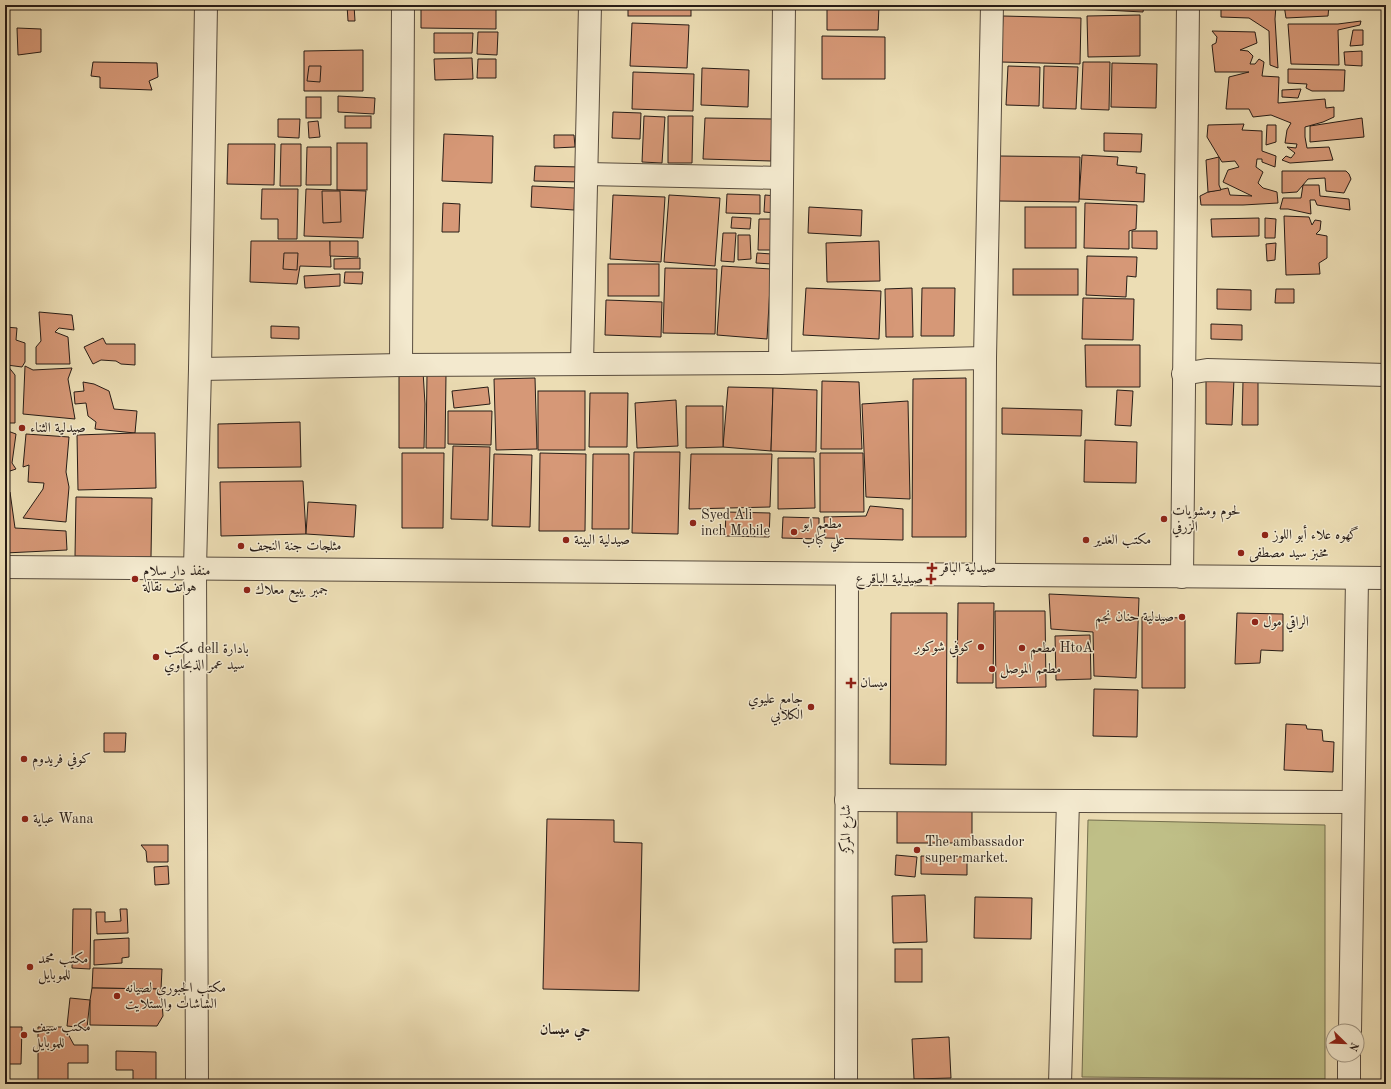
<svg xmlns="http://www.w3.org/2000/svg" width="1391" height="1089" viewBox="0 0 1391 1089" font-family="'Old Standard TT',Amiri,serif">
<style>
.green{fill:#bfbf87;stroke:#736e4e}
.building{fill:#d69877;stroke:#271c16}
.lines{fill:none;stroke-linecap:round;stroke-linejoin:round}
.minor-casing{stroke:#584c3e;stroke-width:24}
.minor{stroke:#f3e9ce;stroke-width:22}
.poi-dot{fill:#8f2418;stroke:#f3e9ce;stroke-width:1.5}
.labels{text-anchor:middle;dominant-baseline:central;stroke-width:3;stroke-linejoin:round;paint-order:stroke}
.poi-label{font-size:14px;fill:#271c16;stroke:#f3e9ce;text-anchor:start}
.street-label{font-size:14px;fill:#271c16;stroke:#f3e9ce}
.neighbourhood-label{font-size:15px;font-weight:bold;fill:#271c16;stroke:#f3e9ce}
</style>
<rect width="100%" height="100%" fill="#ecddb4"/>
<filter id="stains"><feTurbulence type="fractalNoise" baseFrequency=".005" numOctaves="4"/><feColorMatrix values="0 0 0 0 .2 0 0 0 0 .09 0 0 0 0 .02 0 0 0 .5 -.17"/></filter>
<radialGradient id="worn" r=".72"><stop offset=".6" stop-color="#630" stop-opacity="0"/><stop offset="1" stop-color="#630" stop-opacity=".3"/></radialGradient>
<path class="green" d="M1088,820L1325,825V1079L1082,1077Z"/>
<g class="building">
<path d="M347,5H354L355,21H348Z"/>
<path d="M421,5H496V29L421,28Z"/>
<rect x="628" y="5" width="63" height="11"/>
<path d="M827,5H879L878,30H827Z"/>
<path d="M1085,5H1144L1143,12L1085,9Z"/>
<path d="M1221,5H1276L1275,19L1278,68L1270,65L1269,31L1249,18L1221,17Z"/>
<path d="M1284,5H1329L1328,16L1286,18Z"/>
<path d="M1140,15V56L1088,57L1087,16Z"/>
<path d="M1003,16L1081,18L1080,64L1001,62Z"/>
<path d="M1361,21L1360,25L1338,30L1339,65L1291,64L1288,24H1338Z"/>
<path d="M632,23L689,25L687,68L630,66Z"/>
<path d="M17,28L41,29V52L18,55Z"/>
<path d="M1353,30H1363V45L1350,46Z"/>
<path d="M1212,31L1255,32L1257,43L1240,50L1248,51L1253,56L1250,64H1255L1259,59L1264,62L1262,76L1279,77L1278,103L1325,99L1326,108L1334,107V117L1323,122L1305,127V137L1307,148L1329,147L1333,160L1290,163L1282,160L1286,156L1291,158L1295,153L1287,147L1296,148L1297,144L1285,143L1287,130L1291,123L1271,115L1253,117L1249,109H1226L1229,77L1249,72H1215L1212,45L1216,43L1217,37Z"/>
<path d="M478,32H498L497,55L477,54Z"/>
<path d="M434,33H473L472,53H434Z"/>
<path d="M822,36L885,37V79H822Z"/>
<path d="M363,50V91H304V51Z"/>
<path d="M1362,51V66L1345,65L1344,52Z"/>
<path d="M472,58L473,79L435,80L434,59Z"/>
<path d="M478,59H496V78H477Z"/>
<path d="M93,62L157,63L158,77L149,81L152,90L100,88V77L91,76Z"/>
<path d="M1083,62H1110L1109,110L1081,109Z"/>
<path d="M1112,63L1157,64L1156,108L1111,107Z"/>
<path d="M309,66H321L320,82L307,81Z"/>
<path d="M1008,66L1040,67L1039,106L1006,105Z"/>
<path d="M1044,66L1078,67L1076,109L1043,108Z"/>
<path d="M702,68L749,70L748,107L701,105Z"/>
<path d="M1288,69L1345,70L1344,91H1312L1306,88L1307,84L1288,83Z"/>
<path d="M633,72L694,74L693,111L632,109Z"/>
<path d="M1301,89L1298,98L1282,97V90Z"/>
<path d="M338,96L375,98L374,114L338,112Z"/>
<rect x="306" y="97" width="15" height="21"/>
<path d="M613,112L641,113L640,139L612,138Z"/>
<rect x="345" y="116" width="26" height="12"/>
<path d="M644,116L665,117L662,163L642,162Z"/>
<path d="M668,116H693L692,163H668Z"/>
<path d="M705,118L772,119L771,161L703,159Z"/>
<path d="M1362,118L1364,137L1310,142V126Z"/>
<path d="M278,119H300L299,138L278,137Z"/>
<path d="M318,121L320,137L309,138L308,122Z"/>
<path d="M1244,124L1242,130L1262,131V151L1276,156L1275,167L1262,162V159H1257L1256,167L1263,172L1258,183L1263,188L1277,192L1278,203L1243,205H1201L1200,196L1208,192L1228,188L1230,195L1252,196L1223,182L1228,170L1239,167L1235,161L1222,162L1207,137L1208,125Z"/>
<path d="M1267,125H1276V142L1266,145Z"/>
<path d="M1104,133L1142,134L1141,152L1104,151Z"/>
<path d="M444,134L493,136L492,183L442,181Z"/>
<path d="M554,135H574L575,147L554,148Z"/>
<rect x="337" y="143" width="30" height="47"/>
<path d="M228,144H275L274,185L227,184Z"/>
<path d="M281,144H301V186H280Z"/>
<path d="M307,147H331V185H306Z"/>
<path d="M1082,155L1118,157L1117,165L1137,167L1136,173L1145,174L1144,202L1079,199Z"/>
<path d="M1000,156L1080,157L1079,202L999,201Z"/>
<path d="M1219,157V185L1221,190L1208,192L1206,160Z"/>
<path d="M535,166L581,167V182L534,181Z"/>
<path d="M1282,171H1346L1349,174L1351,179L1344,193L1326,191L1325,178L1308,179L1297,192L1282,193Z"/>
<path d="M1303,185H1319L1320,196L1349,199L1350,210L1317,205L1315,200H1310L1311,214L1288,209H1280L1283,198H1301Z"/>
<path d="M532,186L575,188L574,210L531,207Z"/>
<path d="M262,189H298L297,239H278V219H261Z"/>
<path d="M306,189L366,191L363,238L304,236Z"/>
<path d="M322,191H340L341,222L323,223Z"/>
<path d="M727,194L760,195V214L726,213Z"/>
<path d="M613,195L665,197L661,262L610,259Z"/>
<path d="M669,195L720,198L715,266L664,262Z"/>
<path d="M765,195L777,196L776,213L764,212Z"/>
<path d="M443,203L460,204L459,232H442Z"/>
<path d="M1085,203L1137,205L1136,229L1129,231V249L1084,248Z"/>
<path d="M809,207L862,210L861,236L808,233Z"/>
<rect x="1025" y="207" width="51" height="41"/>
<path d="M1284,216L1309,217L1312,225L1315,220L1321,221L1320,230L1316,234L1327,236V258L1319,263L1320,274L1286,275Z"/>
<path d="M732,217L751,218L750,229L731,228Z"/>
<path d="M1259,218V236L1212,237L1211,219Z"/>
<path d="M1265,218L1276,219L1275,238H1265Z"/>
<path d="M759,219H772L771,250H758Z"/>
<path d="M1132,231H1157V249L1132,248Z"/>
<path d="M723,233H736L734,262L721,261Z"/>
<path d="M738,235H750L751,259L738,260Z"/>
<path d="M251,241H330L331,267L300,266L297,284L250,282Z"/>
<path d="M330,241H358V257L330,256Z"/>
<path d="M879,241L880,281L827,282L826,243Z"/>
<path d="M1276,243L1275,260L1267,261L1266,244Z"/>
<path d="M284,253H298L297,270L283,269Z"/>
<path d="M757,253L772,254V264L756,263Z"/>
<path d="M1087,256L1137,257L1136,277L1127,276L1126,297L1086,295Z"/>
<path d="M360,258V269H334V259Z"/>
<rect x="608" y="264" width="51" height="32"/>
<path d="M722,266L771,269L767,339L717,335Z"/>
<path d="M665,268L717,269L715,334L663,333Z"/>
<rect x="1013" y="269" width="65" height="26"/>
<path d="M345,272H363L362,284L344,283Z"/>
<path d="M340,274V286L305,288L304,276Z"/>
<path d="M806,288L881,291L879,339L803,335Z"/>
<path d="M912,288L913,337H886L885,289Z"/>
<path d="M922,288H955L954,336H921Z"/>
<path d="M1217,289L1251,290V310L1217,309Z"/>
<path d="M1276,289H1294V303H1275Z"/>
<path d="M1083,298L1134,299L1133,340L1082,339Z"/>
<path d="M606,300L662,302L661,337L605,335Z"/>
<path d="M39,312L72,315L74,330L59,328L55,332L68,337L70,364H36V347L41,341Z"/>
<path d="M1211,324L1242,325V340L1211,339Z"/>
<path d="M271,326L299,327V339L271,338Z"/>
<path d="M5,327L17,328L16,340L25,343V362L22,367L7,365L15,375V423H5Z"/>
<path d="M103,338L106,344H135V365L121,364L116,361L101,360L93,364L84,347Z"/>
<path d="M1085,345H1140V387H1086Z"/>
<path d="M25,366L33,370L72,368L68,379L75,419L23,414Z"/>
<path d="M399,371H423L425,404L424,448H399Z"/>
<path d="M427,375H446L445,448H426Z"/>
<path d="M535,378L537,449L496,450L494,379Z"/>
<path d="M966,378V537H912L913,379Z"/>
<path d="M1206,379H1234L1232,425L1206,424Z"/>
<path d="M822,381L859,382L862,449H821Z"/>
<path d="M1243,381H1258V425H1242Z"/>
<path d="M83,382L94,384L109,391L114,409L137,411L135,433L95,429L96,422L88,416L86,403L75,404L74,392L84,391Z"/>
<path d="M488,387L490,404L454,408L452,391Z"/>
<path d="M728,387L773,388L771,451L723,447Z"/>
<path d="M773,388L817,390L816,452L771,451Z"/>
<path d="M1117,390L1133,391L1131,426L1115,425Z"/>
<rect x="538" y="391" width="47" height="59"/>
<path d="M590,393H628L627,447H589Z"/>
<path d="M676,400L678,446L637,448L635,403Z"/>
<path d="M908,401L910,499L866,497L862,404Z"/>
<path d="M686,406H723V447L686,448Z"/>
<path d="M1002,408L1082,410L1081,436L1002,434Z"/>
<path d="M448,411H492L491,445L448,444Z"/>
<path d="M300,422L301,467L218,468V424Z"/>
<path d="M5,430L16,434L12,463L16,469L7,472L5,476Z"/>
<path d="M135,433H155L156,488L78,490L77,435Z"/>
<path d="M26,434L69,437L66,472L69,487L66,522L23,518L43,489L44,483L28,482L29,465L23,467Z"/>
<path d="M1085,440L1137,442L1136,483L1084,482Z"/>
<path d="M453,446L490,447L488,520L451,519Z"/>
<path d="M634,452H680L678,534L632,533Z"/>
<path d="M402,453H444L443,528H402Z"/>
<path d="M540,453L586,454L585,531H539Z"/>
<path d="M820,453H863L864,512H820Z"/>
<path d="M494,454L532,455L530,527L492,526Z"/>
<path d="M593,454H629V529H592Z"/>
<path d="M691,454H772L770,507L689,509Z"/>
<path d="M778,458H814L815,508L778,509Z"/>
<path d="M303,481L306,534L221,536L220,482Z"/>
<path d="M10,492L15,528L66,531L67,550L5,553V495Z"/>
<path d="M76,497L152,498L151,557L75,556Z"/>
<path d="M308,502L356,505L354,537L306,534Z"/>
<path d="M870,506L903,509V540L825,538L824,517L866,516Z"/>
<path d="M726,512L770,513L769,537L725,536Z"/>
<path d="M783,517L819,518V539L782,538Z"/>
<path d="M1049,594L1139,598L1136,678L1094,676L1093,632L1051,629Z"/>
<path d="M958,603H994L993,683H957Z"/>
<path d="M995,611H1045L1046,687L996,688Z"/>
<path d="M891,613H947L946,765L890,764Z"/>
<path d="M1237,613L1283,614V651L1261,650L1260,663L1235,664Z"/>
<path d="M1142,617L1185,618V688H1142Z"/>
<path d="M1090,635L1091,679L1056,680L1055,636Z"/>
<path d="M1094,689L1138,690L1137,737L1093,736Z"/>
<path d="M1286,724L1306,725L1307,729L1322,730L1323,741L1334,742L1333,772L1284,770Z"/>
<path d="M104,733H126L125,752H104Z"/>
<rect x="897" y="805" width="75" height="38"/>
<path d="M547,819L614,820V842L642,843L639,991L543,989Z"/>
<path d="M141,845H168V862H147L146,851Z"/>
<path d="M896,855L917,857L915,877L895,875Z"/>
<path d="M921,856L967,857V875L921,874Z"/>
<path d="M168,866L169,884L155,885L154,867Z"/>
<path d="M925,895L927,942L893,943L892,896Z"/>
<path d="M975,897L1032,898L1031,939L974,938Z"/>
<path d="M73,909H91L90,969L72,968Z"/>
<path d="M120,909H127L128,933L97,934L96,912H105V922L121,921Z"/>
<path d="M129,938V957L122,958V963L94,965V940Z"/>
<rect x="895" y="949" width="27" height="33"/>
<path d="M93,968L162,969L161,989L92,988Z"/>
<path d="M92,988L161,989L163,1016L157,1026L90,1025V1000Z"/>
<path d="M70,998L90,1000L87,1028L67,1026Z"/>
<path d="M8,1027H22L21,1064H6Z"/>
<path d="M38,1027H62V1032L68,1034L74,1045H88V1063H68V1080H38Z"/>
<path d="M949,1037L951,1078L914,1079L912,1039Z"/>
<path d="M116,1051L156,1052V1080H133V1070H116Z"/>
</g>
<g class="lines">
<defs>
<g id="minor">
<path d="M587,174L782,178"/>
<path d="M780,363L784,5"/>
<path d="M582,364L590,5"/>
<path d="M401,365L403,5"/>
<path d="M200,369L401,365L780,363L985,358"/>
<path d="M1183,374L1207,370L1386,375"/>
<path d="M5,567L1386,578"/>
<path d="M984,575L985,358L992,5"/>
<path d="M1182,577L1188,5"/>
<path d="M846,800L1353,802"/>
<path d="M1350,1031L1357,578"/>
<path d="M197,1084L195,568L200,369L206,5"/>
<path d="M846,1084L847,574"/>
<path d="M1060,1084L1068,801"/>
<path d="M1349,1084V1055"/>
</g>
</defs>
<use href="#minor" class="minor-casing"/>
<use href="#minor" class="minor"/>
</g>
<g class="poi-dot">
<circle cx="22" cy="428" r="4"/>
<circle cx="1164" cy="519" r="4"/>
<circle cx="693" cy="523" r="4"/>
<circle cx="794" cy="532" r="4"/>
<circle cx="1265" cy="535" r="4"/>
<circle cx="566" cy="540" r="4"/>
<circle cx="1086" cy="540" r="4"/>
<circle cx="241" cy="546" r="4"/>
<circle cx="1241" cy="553" r="4"/>
<path d="M930 562h4v4h4v4h-4v4h-4v-4h-4v-4h4z"/>
<circle cx="135" cy="579" r="4"/>
<path d="M929 573h4v4h4v4h-4v4h-4v-4h-4v-4h4z"/>
<circle cx="247" cy="590" r="4"/>
<circle cx="1182" cy="617" r="4"/>
<circle cx="1255" cy="622" r="4"/>
<circle cx="981" cy="647" r="4"/>
<circle cx="1022" cy="648" r="4"/>
<circle cx="156" cy="657" r="4"/>
<circle cx="992" cy="669" r="4"/>
<path d="M849 677h4v4h4v4h-4v4h-4v-4h-4v-4h4z"/>
<circle cx="811" cy="707" r="4"/>
<circle cx="24" cy="759" r="4"/>
<circle cx="25" cy="819" r="4"/>
<circle cx="917" cy="850" r="4"/>
<circle cx="30" cy="967" r="4"/>
<circle cx="117" cy="996" r="4"/>
<circle cx="24" cy="1035" r="4"/>
</g>
<g class="labels">
<g class="poi-label">
<text x="30" y="428">صيدلية الثناء</text>
<text x="1172" y="511">لحوم ومشويات<tspan x="1172" dy="16">الزرفي</tspan></text>
<text x="701" y="515">Syed Ali<tspan x="701" dy="16">inch Mobile</tspan></text>
<text x="802" y="524">مطعم ابو<tspan x="802" dy="16">علي كباب</tspan></text>
<text x="1273" y="535">گهوه علاء أبو اللوز</text>
<text x="574" y="540">صيدلية البينة</text>
<text x="1094" y="540">مكتب الغدير</text>
<text x="249" y="546">مثلجات جنة النجف</text>
<text x="1249" y="553">مخبز سيد مصطفى</text>
<text x="940" y="568">صيدلية الباقر</text>
<text x="143" y="571">منفذ دار سلام<tspan x="143" dy="16">هواتف نقالة</tspan></text>
<text x="923" y="579" text-anchor="end">صيدلية الباقر ع</text>
<text x="255" y="590">جمبر يبيع معلاك</text>
<text x="1174" y="617" text-anchor="end">صيدلية حنان نجم</text>
<text x="1263" y="622">الراقي مول</text>
<text x="973" y="647" text-anchor="end">كوفي شوكور</text>
<text x="1030" y="648">مطعم HtoA</text>
<text x="164" y="649">مكتب dell بادارة<tspan x="164" dy="16">سيد عمر الذبحاوي</tspan></text>
<text x="1000" y="669">مطعم الموصل</text>
<text x="860" y="683">ميسان</text>
<text x="803" y="699" text-anchor="end">جامع عليوي<tspan x="803" dy="16">الكلابي</tspan></text>
<text x="32" y="759">كوفي فريدوم</text>
<text x="33" y="819">عباية Wana</text>
<text x="925" y="842">The ambassador<tspan x="925" dy="16">super market.</tspan></text>
<text x="38" y="959">مكتب محمد<tspan x="38" dy="16">للموبايل</tspan></text>
<text x="125" y="988">مكتب الجبوري لصيانه<tspan x="125" dy="16">الشاشات والستلايت</tspan></text>
<text x="32" y="1027">مكتب سيف<tspan x="32" dy="16">للموبايل</tspan></text>
</g>
<g class="street-label">
<text transform="translate(846 829) rotate(-90)">شارع المركز</text>
</g>
<g class="neighbourhood-label">
<text x="565" y="1030">حي ميسان</text>
</g>
</g>
<rect width="1391" height="1089" fill="none" stroke="#ecddb4" stroke-width="20"/>
<rect x="6" y="6" width="1379" height="1077" fill="none" stroke="#271c16" stroke-width="2"/>
<rect x="10" y="10" width="1371" height="1069" fill="none" stroke="#271c16"/>
<g transform="translate(1345 1043) rotate(113)"><circle r="19" fill="#f3e9ce" stroke="#a19784"/>
<path d="M0-3L7 15L0 10L-7 15Z" fill="#8f2418"/>
<text y="-6" font-size="11" font-weight="bold" text-anchor="middle" fill="#271c16">N</text>
</g>
<rect width="100%" height="100%" filter="url(#stains)"/>
<rect width="100%" height="100%" fill="url(#worn)"/>
</svg>
